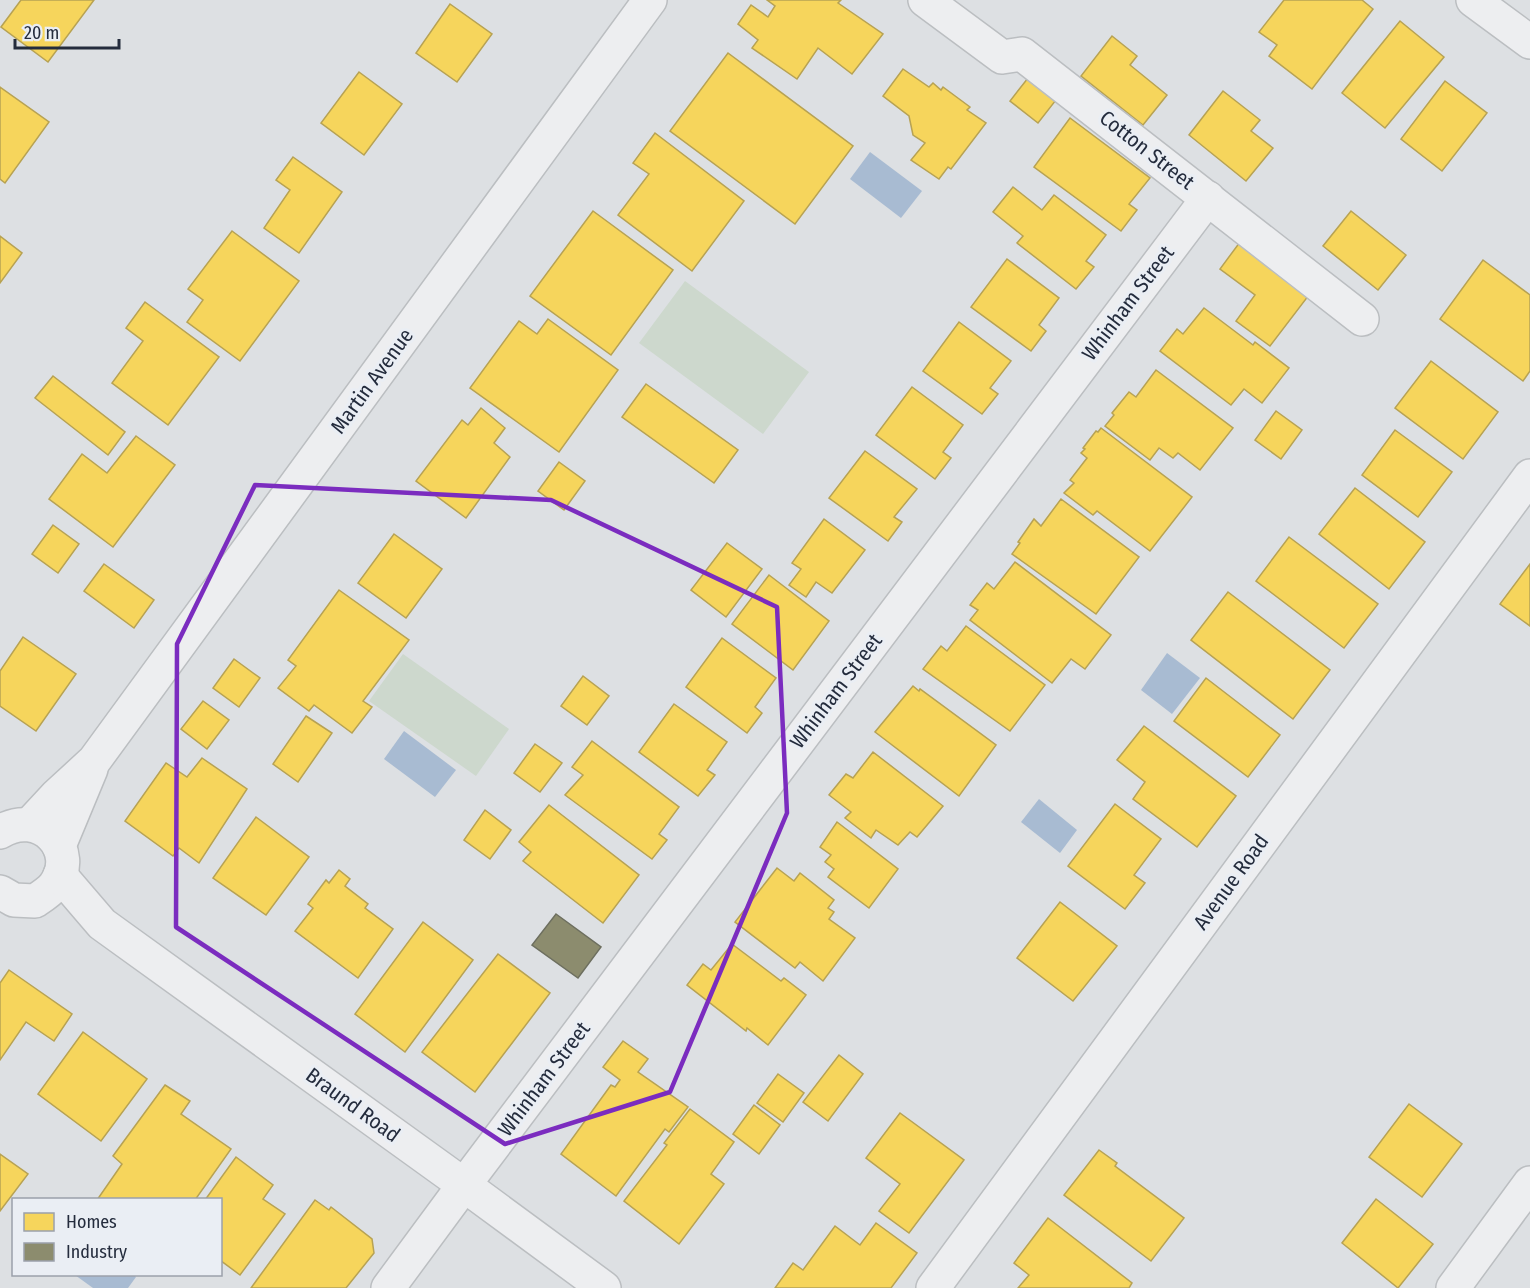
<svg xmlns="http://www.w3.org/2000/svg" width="1530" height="1288" viewBox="0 0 1530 1288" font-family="'Fira Sans Condensed',sans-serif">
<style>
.green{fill:#cdd8cd}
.water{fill:#a8bbd2}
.homes{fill:#f6d55c;stroke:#b7a253;stroke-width:1.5}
.industry{fill:#8c8c6e;stroke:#6d6f5f;stroke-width:1.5}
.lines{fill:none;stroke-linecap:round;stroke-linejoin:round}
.minor-casing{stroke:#bbbec1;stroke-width:36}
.minor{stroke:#edeef0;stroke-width:33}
.marked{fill:none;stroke:#7b2cbf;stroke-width:4.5;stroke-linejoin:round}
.labels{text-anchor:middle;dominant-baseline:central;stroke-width:6;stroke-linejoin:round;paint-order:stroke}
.street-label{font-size:21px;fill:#242c3d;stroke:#eaeef4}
</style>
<rect width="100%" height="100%" fill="#dde0e3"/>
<g class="green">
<path d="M685,281L809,372L763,434L639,343Z"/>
<path d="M403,654L509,729L476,776L369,701Z"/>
</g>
<g class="water">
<path d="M870,152L922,191L901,218L850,179Z"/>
<path d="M1167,653L1200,678L1172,714L1141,690Z"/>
<path d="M404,731L456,770L435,797L384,759Z"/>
<path d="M1039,799L1077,830L1060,853L1021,822Z"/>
<path d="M133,1274L136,1277L128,1288H93L75,1275Z"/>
</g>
<g class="homes">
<path d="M21,0H94L48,62L1,27Z"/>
<path d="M767,0H841L838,3L883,34L852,74L818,48L797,79L752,48L758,40L738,24L751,5L768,17L775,6Z"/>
<path d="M1284,0H1362L1373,9L1312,89L1269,56L1277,45L1259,32Z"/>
<path d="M450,4L492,34L457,82L416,53Z"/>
<path d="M1400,21L1444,57L1385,128L1342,93Z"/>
<path d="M1112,36L1137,56L1130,65L1167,95L1143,125L1081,76Z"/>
<path d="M728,53L853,146L795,224L670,131Z"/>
<path d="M903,69L929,87L933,83L941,90L943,87L970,107L967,110L986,123L951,169L948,167L939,179L911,160L925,143L913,135L909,116L883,96Z"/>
<path d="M359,72L402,104L364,155L321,123Z"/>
<path d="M1028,78L1056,100L1038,123L1010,101Z"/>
<path d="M1445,81L1487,113L1442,171L1401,139Z"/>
<path d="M0,87L49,122L5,183L0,179Z"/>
<path d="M1223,91L1260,120L1251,131L1273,148L1246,181L1189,135Z"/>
<path d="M1070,118L1150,178L1129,204L1137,210L1121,231L1034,167Z"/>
<path d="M655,133L744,201L692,271L618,215L649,174L633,163Z"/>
<path d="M293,157L342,192L299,253L264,228L290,190L276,180Z"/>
<path d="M1013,187L1042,210L1054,195L1106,235L1086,261L1094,267L1076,289L1017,243L1023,236L993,212Z"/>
<path d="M593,211L673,270L611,355L530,296Z"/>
<path d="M1351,211L1406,255L1378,290L1323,246Z"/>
<path d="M232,231L299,281L240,361L187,322L203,300L188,289Z"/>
<path d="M0,236L22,253L0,283Z"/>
<path d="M1240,242L1309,295L1270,346L1236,321L1255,295L1220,269Z"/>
<path d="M1007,259L1059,298L1039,325L1046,331L1031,351L971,307Z"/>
<path d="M1483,260L1530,295V371L1523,381L1440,319Z"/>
<path d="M145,302L219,357L168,425L112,383L143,341L126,328Z"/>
<path d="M1204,308L1253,345L1255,342L1289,368L1262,403L1244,389L1231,405L1160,351L1177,329L1183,334Z"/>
<path d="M548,319L618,370L559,452L470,388L519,321L537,334Z"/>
<path d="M959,322L1011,361L990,388L998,394L982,414L923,371Z"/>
<path d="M1431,361L1498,412L1463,459L1395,408Z"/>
<path d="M1156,370L1233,428L1200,470L1178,453L1173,458L1159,448L1150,460L1105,426L1114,415L1112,413L1129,392L1136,397Z"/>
<path d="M53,376L125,432L108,455L35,398Z"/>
<path d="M646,384L738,450L714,483L622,417Z"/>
<path d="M912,387L963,425L943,452L951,458L935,479L876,435Z"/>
<path d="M481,408L505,428L494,443L510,457L466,518L416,481L462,420L468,425Z"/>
<path d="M1276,411L1302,430L1281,459L1255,440Z"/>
<path d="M1101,428L1192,497L1150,551L1097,511L1093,515L1064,493L1074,483L1070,480L1087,458L1081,453L1085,449L1083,448L1096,431L1098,432Z"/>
<path d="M1395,430L1452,472L1418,517L1362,475Z"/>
<path d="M136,436L175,465L113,547L49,499L82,454L107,473Z"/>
<path d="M865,451L917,489L894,517L902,522L888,541L829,498Z"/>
<path d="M559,462L585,481L564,510L538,491Z"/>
<path d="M1355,488L1425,542L1389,589L1319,534Z"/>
<path d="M1061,499L1139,557L1096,614L1012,554L1020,543L1018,542L1034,519L1041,526Z"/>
<path d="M824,519L865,550L832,593L816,582L806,597L789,585L801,569L792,563Z"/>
<path d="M53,525L79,544L58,573L32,554Z"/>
<path d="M394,534L442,569L406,618L358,583Z"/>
<path d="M1289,537L1378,604L1344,648L1256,581Z"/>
<path d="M727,543L762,569L726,617L691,590Z"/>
<path d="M1015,562L1111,635L1085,669L1071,659L1052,683L970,620L978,610L970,605L987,583L994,589Z"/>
<path d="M104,564L154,600L134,628L84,591Z"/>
<path d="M1530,564V626L1500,604Z"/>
<path d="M769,575L829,621L793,670L732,624Z"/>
<path d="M339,590L409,640L363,701L372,707L352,733L314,705L309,711L278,688L296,666L288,660Z"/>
<path d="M1228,592L1330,670L1293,719L1191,640Z"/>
<path d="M966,626L1045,685L1010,731L923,669L941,646L947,651Z"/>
<path d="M23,637L76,674L36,731L0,706V671Z"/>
<path d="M722,638L776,678L755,707L762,713L747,733L686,687Z"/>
<path d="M234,659L260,678L239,707L213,688Z"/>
<path d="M583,676L609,696L587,725L561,706Z"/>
<path d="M1206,678L1280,735L1248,777L1174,721Z"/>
<path d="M913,686L919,691L920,689L996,745L959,796L875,732Z"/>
<path d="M203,701L229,720L207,749L181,729Z"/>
<path d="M674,704L727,742L707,770L715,775L698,796L639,752Z"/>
<path d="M306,716L332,733L298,782L273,764Z"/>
<path d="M1144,726L1236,796L1197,847L1133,799L1145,782L1117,760Z"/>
<path d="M592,741L679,807L659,834L667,840L652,859L565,795L583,775L572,767Z"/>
<path d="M535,744L562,763L540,792L514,773Z"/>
<path d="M873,752L943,806L917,837L910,832L898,845L876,830L871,838L845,818L851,812L829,795L846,774L853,778Z"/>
<path d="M202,758L247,789L199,863L179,848L173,856L125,821L166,763L187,777Z"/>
<path d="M1115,804L1161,839L1134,875L1145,883L1125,909L1068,866Z"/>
<path d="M549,805L639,875L603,923L523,861L531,852L519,842Z"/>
<path d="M485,810L511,830L490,859L464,840Z"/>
<path d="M256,817L309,857L266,915L213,878Z"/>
<path d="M837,822L898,869L869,908L828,877L834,869L825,862L831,855L820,847Z"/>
<path d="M777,868L794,881L800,873L834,900L828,908L834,912L829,919L855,938L823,981L800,962L795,968L735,922Z"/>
<path d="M339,870L350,879L345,886L368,904L365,908L393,929L358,978L295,931L313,908L308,904L326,880L329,883Z"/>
<path d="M1060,902L1117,946L1073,1001L1017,958Z"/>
<path d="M423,922L473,960L405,1052L355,1014Z"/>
<path d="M732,944L781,981L784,978L806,995L768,1045L747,1028L746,1031L687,985L703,964L711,970Z"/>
<path d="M498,954L550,993L475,1092L422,1052Z"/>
<path d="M9,970L72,1014L54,1041L26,1022L0,1060V983Z"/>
<path d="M83,1032L147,1079L101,1141L38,1094Z"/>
<path d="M623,1041L648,1059L638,1072L688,1107L669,1132L665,1129L616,1196L561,1154L611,1085L615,1087L620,1080L603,1067Z"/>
<path d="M839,1055L863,1074L828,1121L803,1102Z"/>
<path d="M778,1074L804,1093L783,1122L757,1103Z"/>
<path d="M165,1085L190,1101L181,1114L231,1149L195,1200H97L122,1164L113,1156Z"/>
<path d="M1409,1104L1462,1144L1422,1197L1369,1157Z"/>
<path d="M754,1105L780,1125L759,1154L733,1134Z"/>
<path d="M690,1109L734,1142L711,1174L724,1184L679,1244L624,1201L667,1145L664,1143Z"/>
<path d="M900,1113L964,1160L909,1233L879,1211L900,1184L866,1158Z"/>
<path d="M1099,1150L1117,1163L1115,1166L1184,1218L1151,1261L1064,1195Z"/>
<path d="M0,1154L28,1174L0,1211Z"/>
<path d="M236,1157L273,1185L263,1199L285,1214L240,1275L220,1260V1200H205Z"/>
<path d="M1376,1199L1433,1244L1398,1288L1342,1243Z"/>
<path d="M315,1200L329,1210L331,1207L372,1239L374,1253L346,1288H251Z"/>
<path d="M1048,1218L1132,1283L1129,1288H1018L1029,1275L1014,1263Z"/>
<path d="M876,1223L917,1253L891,1288H775L793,1263L803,1270L835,1226L860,1245Z"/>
</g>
<path class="industry" d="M556,914L601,947L578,978L532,945Z"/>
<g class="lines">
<defs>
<g id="minor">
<path d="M925,0L1002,57L1022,54L1362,319"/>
<path d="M1473,0L1530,42"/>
<path d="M30,824L56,796L94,761L650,0"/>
<path d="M0,832C40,807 81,851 54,886C49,892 41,897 35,901L14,900L0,892"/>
<path d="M59,846L91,769"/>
<path d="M60,875L102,924L464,1185L604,1288"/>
<path d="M388,1288L464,1185L1208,198"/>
<path d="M933,1288L1530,476"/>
<path d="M1453,1288L1530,1183"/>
</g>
</defs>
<use href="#minor" class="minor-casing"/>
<use href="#minor" class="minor"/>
</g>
<path class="marked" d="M255,485L551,500L777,607L787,813L670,1092L505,1144L176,927L177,644Z"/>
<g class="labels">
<g class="street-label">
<text transform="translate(1147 150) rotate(38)">Cotton Street</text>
<text transform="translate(1128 303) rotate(-53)">Whinham Street</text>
<text transform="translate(372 381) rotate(-54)">Martin Avenue</text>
<text transform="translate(836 691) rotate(-53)">Whinham Street</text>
<text transform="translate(1231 882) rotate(-54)">Avenue Road</text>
<text transform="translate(544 1079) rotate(-53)">Whinham Street</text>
<text transform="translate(353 1105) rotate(36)">Braund Road</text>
</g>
</g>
<rect x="12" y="1198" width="210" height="78" fill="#eaeef4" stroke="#9ba0ab" stroke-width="1.5"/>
<rect x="24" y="1213" width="30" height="18" fill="#f6d55c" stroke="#9ba0ab" stroke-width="1.5"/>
<text x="66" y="1228" font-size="18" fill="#242c3d">Homes</text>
<rect x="24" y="1243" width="30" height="18" fill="#8c8c6e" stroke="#9ba0ab" stroke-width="1.5"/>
<text x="66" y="1258" font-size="18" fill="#242c3d">Industry</text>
<path d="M15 39v9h104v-9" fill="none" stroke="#242c3d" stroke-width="3"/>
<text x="24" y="39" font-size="18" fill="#242c3d" stroke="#eaeef4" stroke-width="4.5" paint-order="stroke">20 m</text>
</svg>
